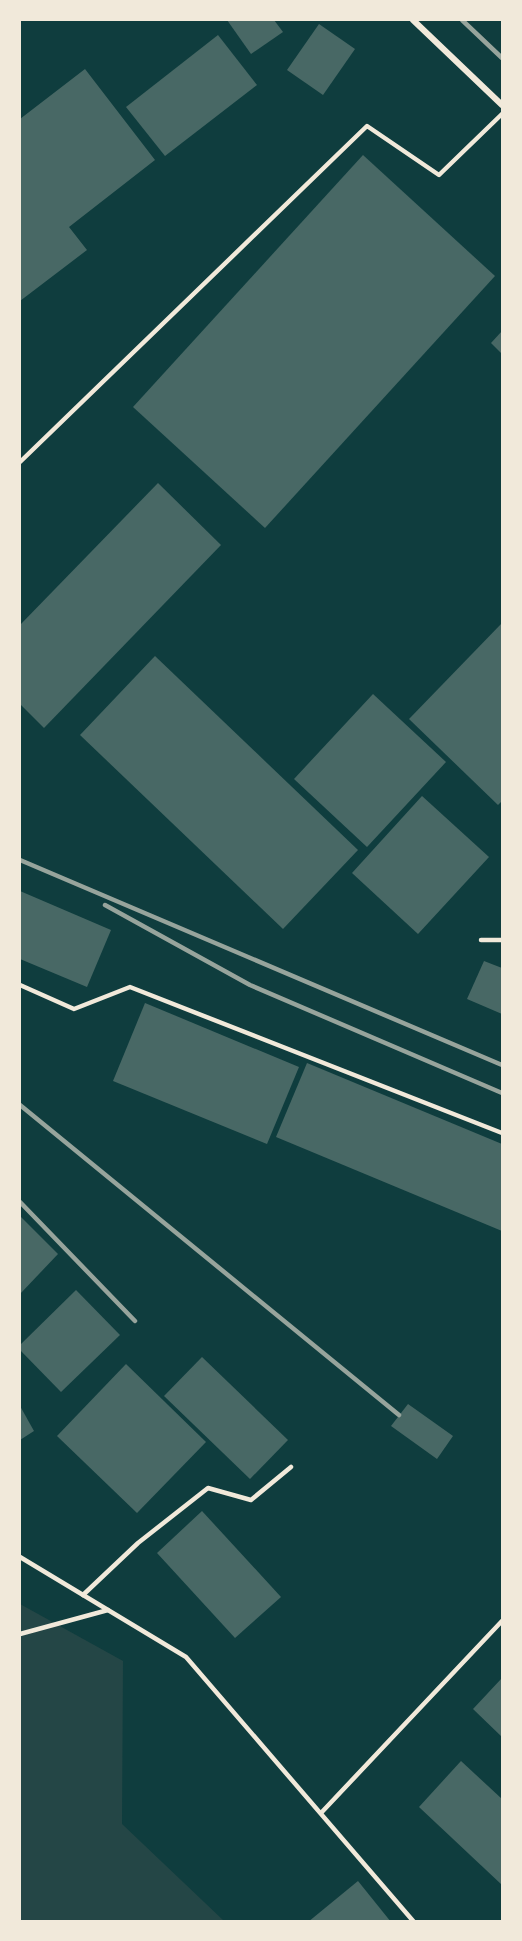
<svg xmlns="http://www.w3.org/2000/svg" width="522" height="1941" viewBox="0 0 522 1941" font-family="'PT Sans',sans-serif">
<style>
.green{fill:#244646}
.building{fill:#486865}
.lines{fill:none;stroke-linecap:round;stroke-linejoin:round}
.service{stroke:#f1e9da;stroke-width:4.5}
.minor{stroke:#f1e9da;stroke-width:6}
.rail{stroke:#97a49c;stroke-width:4.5}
</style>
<rect width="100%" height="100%" fill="#0f3d3e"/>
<path class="green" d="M20,1604L123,1661L122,1824L224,1921H20Z"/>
<g class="building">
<path d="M227,20H274L283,32L251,54Z"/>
<path d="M319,24L355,49L323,95L287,70Z"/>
<path d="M218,35L257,85L165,156L126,107Z"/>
<path d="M85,69L155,160L69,227L87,250L20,301V119Z"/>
<path d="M363,155L495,276L265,528L133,407Z"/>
<path d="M502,331V354L491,343Z"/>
<path d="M158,483L221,545L44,728L20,704V625Z"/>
<path d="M502,623V801L498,805L409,719Z"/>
<path d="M155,656L358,850L283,929L80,735Z"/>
<path d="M373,694L446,762L367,847L294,779Z"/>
<path d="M422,796L489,857L418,934L352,873Z"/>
<path d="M20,891L111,930L87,987L20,959Z"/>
<path d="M484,961L502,968V1014L467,999Z"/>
<path d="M145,1003L299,1067L267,1144L113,1081Z"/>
<path d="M307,1063L502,1144V1231L276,1137Z"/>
<path d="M20,1216L58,1254L20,1294Z"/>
<path d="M76,1290L120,1335L61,1392L20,1350V1345Z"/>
<path d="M202,1357L288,1440L250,1479L164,1396Z"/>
<path d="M126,1364L206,1442L137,1513L57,1436Z"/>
<path d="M408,1404L453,1436L437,1459L391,1426Z"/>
<path d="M20,1406L34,1431L20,1440Z"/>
<path d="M202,1511L281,1597L235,1638L157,1553Z"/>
<path d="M502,1678V1737L473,1709Z"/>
<path d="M461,1761L502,1799V1885L419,1807Z"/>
<path d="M358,1881L391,1922H308Z"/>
</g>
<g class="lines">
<g class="service">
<path d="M20,462L367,126L439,175L502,114"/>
<path d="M481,940H502"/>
<path d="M20,985L74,1009L130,987L502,1133"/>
<path d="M20,1557L186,1657L414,1922"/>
<path d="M83,1595L138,1543L208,1488L251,1500L291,1467"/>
<path d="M20,1634L108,1610"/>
<path d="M321,1813L502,1621"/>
</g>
<path class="minor" d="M413,20L502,105"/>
<g class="rail">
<path d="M462,20L502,58"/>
<path d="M20,860L502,1065"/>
<path d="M105,905L250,985L502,1093"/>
<path d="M20,1105L399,1415"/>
<path d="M20,1202L135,1321"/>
</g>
</g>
<rect width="522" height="1941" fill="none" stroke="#f1e9da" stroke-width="42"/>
</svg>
